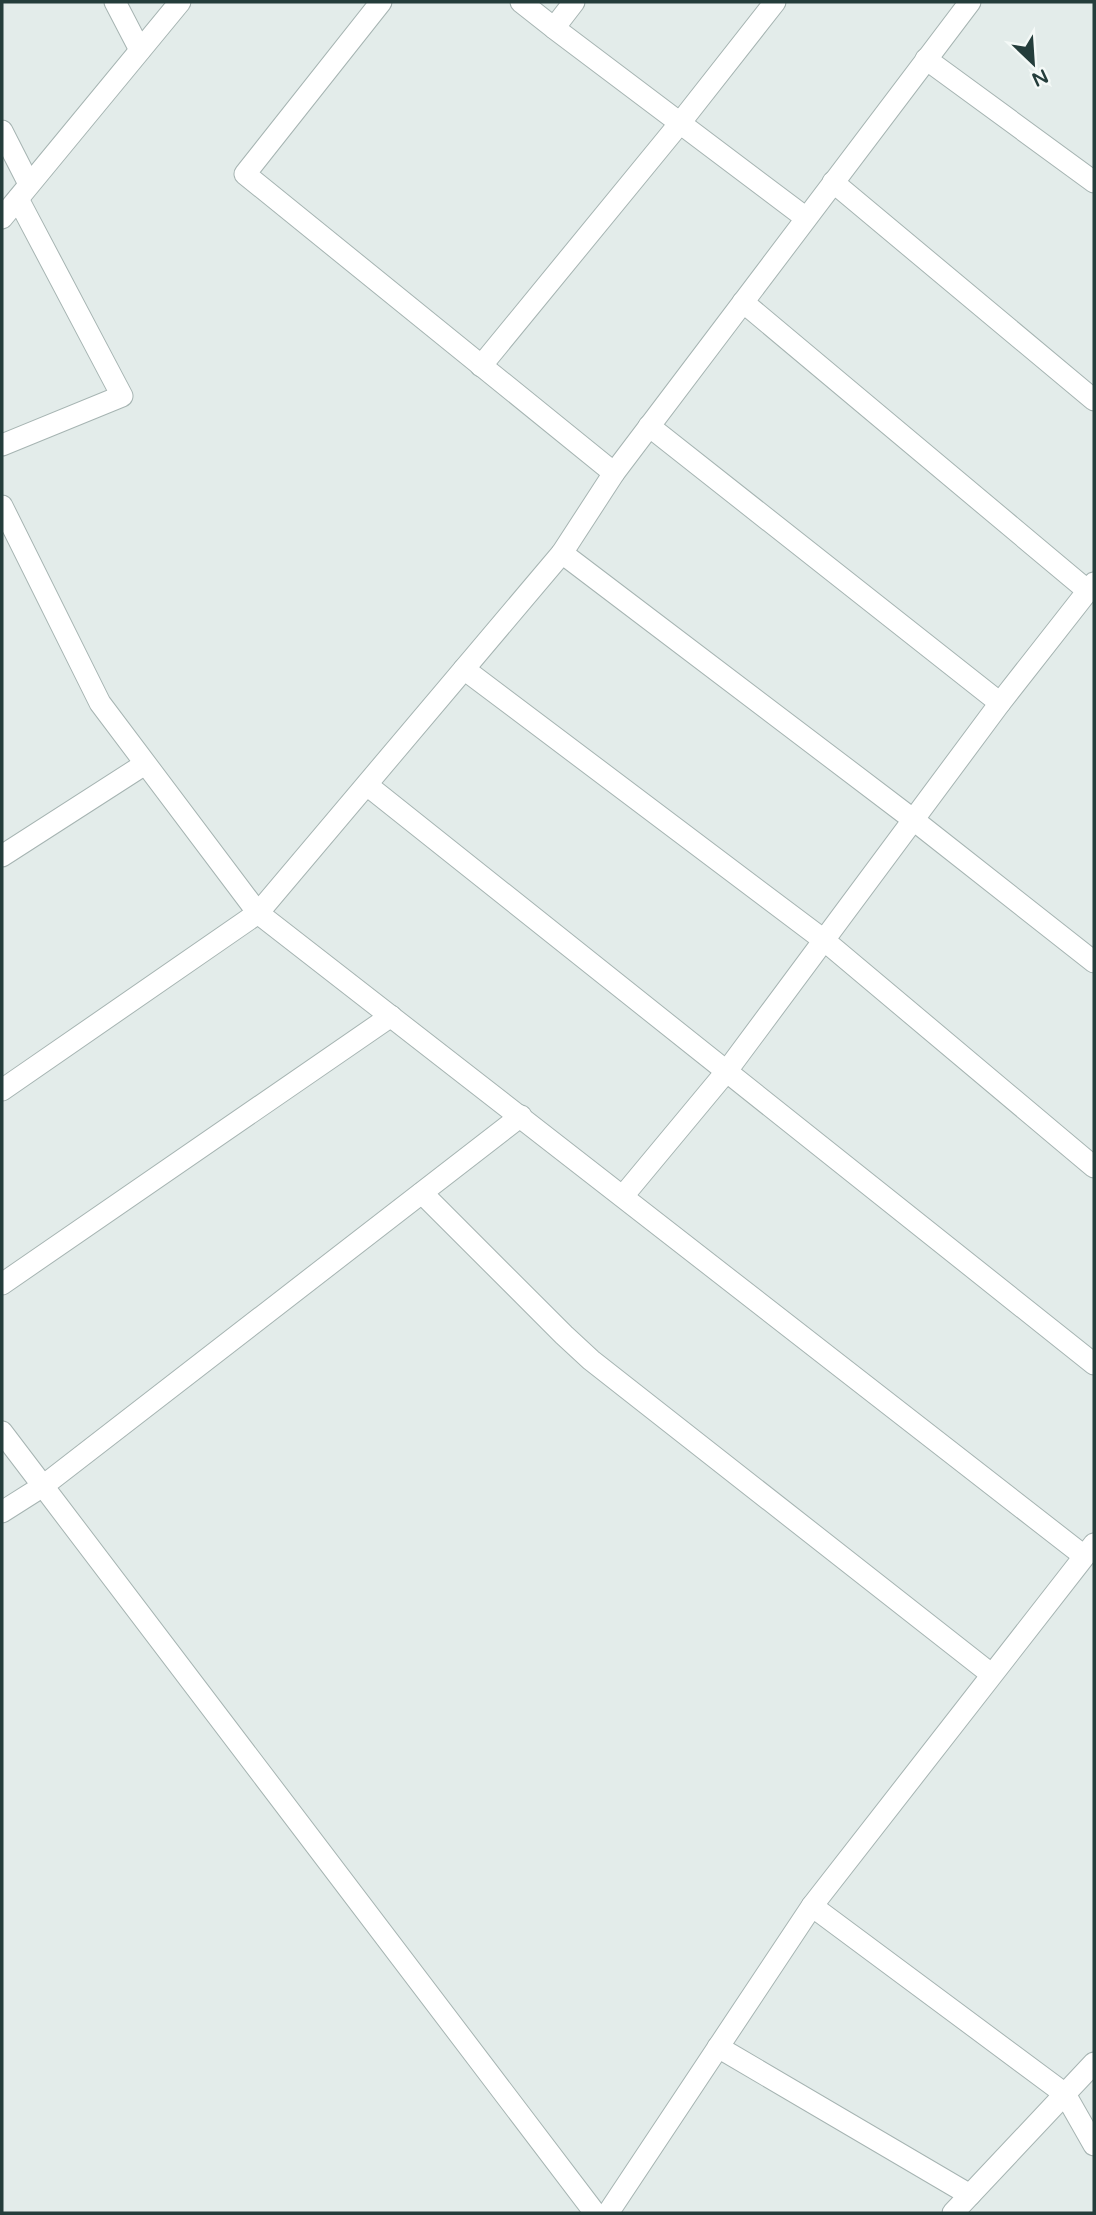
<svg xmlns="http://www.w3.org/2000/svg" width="1096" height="2215" viewBox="0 0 1096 2215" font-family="'Varela Round',sans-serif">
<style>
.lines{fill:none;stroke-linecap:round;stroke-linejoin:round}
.street-casing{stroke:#a6b4b2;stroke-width:23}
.street{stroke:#fff;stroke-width:21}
</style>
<rect width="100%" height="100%" fill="#e3ecea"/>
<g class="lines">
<defs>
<g id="street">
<path d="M115,2L140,50"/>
<path d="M381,2L245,174L614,473"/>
<path d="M521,2L554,28L574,2"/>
<path d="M970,2L614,473L562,553L915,821L1094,962"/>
<path d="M554,28L806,218"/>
<path d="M926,59L1094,182"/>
<path d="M2,131L29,184"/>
<path d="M833,182L1094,400"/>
<path d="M2,218L180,2"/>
<path d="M743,302L1088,591"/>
<path d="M481,366L680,123L775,2"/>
<path d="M649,426L1000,703"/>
<path d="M2,445L122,396L18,199"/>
<path d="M2,506L100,703L258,913L1084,1556"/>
<path d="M464,669L825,941L1094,1167"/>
<path d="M367,785L1094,1364"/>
<path d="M2,856L145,764"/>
<path d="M2,1090L258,913L562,553"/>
<path d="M521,1116L43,1486L595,2213"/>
<path d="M422,1193L564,1335L591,1360L991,1674"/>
<path d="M623,1196L726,1072L1000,703L1094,583"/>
<path d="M2,1284L391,1016"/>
<path d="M2,1432L43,1486L2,1512"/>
<path d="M812,1906L1065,2094L1094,2145"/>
<path d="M718,2047L970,2195"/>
<path d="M608,2213L812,1906L1094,1544"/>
<path d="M953,2213L1094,2063"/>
</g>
</defs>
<use href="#street" class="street-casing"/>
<use href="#street" class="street"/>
</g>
<rect width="1096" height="2215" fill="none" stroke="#243d3b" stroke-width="7"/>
<g transform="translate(1033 63) rotate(155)" stroke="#f4f9f7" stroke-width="5" paint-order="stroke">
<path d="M0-5L12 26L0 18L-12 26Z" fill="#243d3b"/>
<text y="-10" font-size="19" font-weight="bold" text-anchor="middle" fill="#243d3b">N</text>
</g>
</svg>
